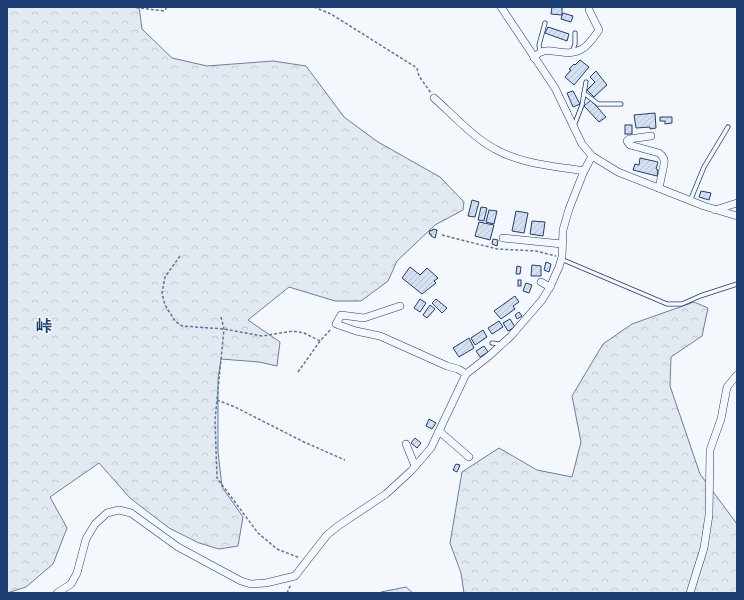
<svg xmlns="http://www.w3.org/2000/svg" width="744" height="600" viewBox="0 0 744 600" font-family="Manrope,'Noto Sans JP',sans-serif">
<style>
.forest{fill:url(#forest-crowns);stroke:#687fa3}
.building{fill:url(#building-hatch);stroke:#1d3f73}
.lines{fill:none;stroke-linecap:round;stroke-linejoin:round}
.service-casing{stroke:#1d3f73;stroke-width:5}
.minor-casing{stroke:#1d3f73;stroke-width:8}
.path{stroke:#5e769c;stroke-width:1.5;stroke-dasharray:3 2;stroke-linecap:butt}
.service{stroke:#f4f7fb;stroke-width:3.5}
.minor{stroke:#f4f7fb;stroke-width:7}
.labels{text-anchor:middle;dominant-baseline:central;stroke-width:3;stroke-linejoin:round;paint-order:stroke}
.quarter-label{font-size:16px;font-weight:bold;fill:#1d3f73;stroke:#f4f7fb}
</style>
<defs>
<pattern id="forest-crowns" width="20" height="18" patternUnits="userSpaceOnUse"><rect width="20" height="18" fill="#e3e9f0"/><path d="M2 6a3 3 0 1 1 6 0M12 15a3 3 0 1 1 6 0" fill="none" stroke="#c2c9d1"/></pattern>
<pattern id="building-hatch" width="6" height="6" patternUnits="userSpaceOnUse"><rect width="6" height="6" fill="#d5e0f0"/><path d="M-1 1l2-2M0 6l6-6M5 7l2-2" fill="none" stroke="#b6c1d1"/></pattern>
</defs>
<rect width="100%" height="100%" fill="#f4f7fb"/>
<g class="forest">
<path d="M7,7H139L142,29L172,58L207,66L273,61L306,66L344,117L378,142L440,177L464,202L463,210L435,225L397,261L388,281L361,301H335L289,287L248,320L280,342L277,366L259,362L221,359L218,379V452L222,487L243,517L238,546L219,549L199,543L169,528L130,498L99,463L50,497L67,528L53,564L26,587L7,593Z"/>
<path d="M694,302L708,308L702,336L671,357L670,386L700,474L737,524V593H464L461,573L450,543L462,472L499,448L537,470L572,477L581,442L572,396L603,344L632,324Z"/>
<path d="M406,587L413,593H381V592Z"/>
</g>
<g class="building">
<path d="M552,7H562V15L551,14Z"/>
<path d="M563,13L573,16L571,22L561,19Z"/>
<path d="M548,27L569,34L567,41L545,33Z"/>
<path d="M580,60L589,67L574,85L565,77L571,70L569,69L574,64L575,65Z"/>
<path d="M596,71L607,85L594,97L587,90L595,82L590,77Z"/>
<path d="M573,91L580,104L573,107L567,93Z"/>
<path d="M591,100L606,117L599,122L584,106Z"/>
<path d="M655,113L656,128L650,129V127L636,128L634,115Z"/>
<path d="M660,117H672V123L665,124V121H660Z"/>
<rect x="625" y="125" width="7" height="9"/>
<path d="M640,158L658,162L656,169L658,170L657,176L633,170L635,164L639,165Z"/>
<path d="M701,191L711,193L709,200L699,197Z"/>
<path d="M472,200L479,202L475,217L468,216Z"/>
<path d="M481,207L487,208L484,221L478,220Z"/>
<path d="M489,210L497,211L494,224L486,222Z"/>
<path d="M516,211L528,213L524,233L512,231Z"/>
<path d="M532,221L545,222L543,236L530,234Z"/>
<path d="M479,222L494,225L490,240L475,236Z"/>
<path d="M433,229L437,230L435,238L431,236V234H429L430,230L432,231Z"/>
<path d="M493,239L498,240L497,246L492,244Z"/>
<path d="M546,262L551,264L549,272L544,270Z"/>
<path d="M532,265L541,266V276H531Z"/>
<path d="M517,266L521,267L520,274H516Z"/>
<path d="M410,267L420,275L427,268L438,278L434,281L436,283L422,294L402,278Z"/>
<rect x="518" y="280" width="3" height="6"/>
<path d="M526,283L532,285L529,293L523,291Z"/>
<path d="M515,296L519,302L513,306L515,309L501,319L494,311Z"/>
<path d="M420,299L426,303L420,312L414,308Z"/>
<path d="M436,299L447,308L442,313L432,303Z"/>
<path d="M430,305L435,309L427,318L423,315Z"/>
<path d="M519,312L522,316L517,319L515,315Z"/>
<path d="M510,319L515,327L508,331L503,323Z"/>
<path d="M499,321L503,327L492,334L488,328Z"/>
<path d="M483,330L487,337L475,345L471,338Z"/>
<path d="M469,338L474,348L459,357L453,348Z"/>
<path d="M484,346L488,352L480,357L476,351Z"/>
<path d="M429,419L436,423L432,429L426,426Z"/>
<path d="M415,438L421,443L417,448L411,443Z"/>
<path d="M456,464L460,465L457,472L453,470Z"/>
</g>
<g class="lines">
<defs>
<g id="service">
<path d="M540,52L539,45L545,23"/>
<path d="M572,52L575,44V33"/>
<path d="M584,93L598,104H621"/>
<path d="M574,126L582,105L586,82"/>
<path d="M690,201L704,167L728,127"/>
<path d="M561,259L667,304H682L700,296L737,284"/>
<path d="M492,343L500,344"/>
</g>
<g id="minor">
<path d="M501,7L555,88L582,144L592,156L618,172L704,206L737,216"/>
<path d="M534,58C536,56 538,53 541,52C552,47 566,58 582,49C589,45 594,37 599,30L589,10"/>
<path d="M434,98C451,113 475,139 495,149C521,164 554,166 584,171"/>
<path d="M651,136L629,139L627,141L630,145L659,153C663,156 665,159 664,164L659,188"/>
<path d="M715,210L737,203"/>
<path d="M503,238L562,244"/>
<path d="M541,282L550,287"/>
<path d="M400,306L364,318L341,315L336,324L356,331L380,336L447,366L458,369L466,374"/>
<path d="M439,431L469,457"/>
<path d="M406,444L415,466"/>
<path d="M57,593L71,584L77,573L86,539L95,524L107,513L119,510L131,513L178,547L241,581L251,584L266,583L295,576L327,535L338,526L386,494L411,471L431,448L466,374L489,356L511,336L542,300L550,287L559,267L562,257L563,230L569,209L584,171L592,156"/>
<path d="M690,593L704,548L709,515L710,450L721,419L727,387L737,375"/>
</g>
</defs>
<use href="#service" class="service-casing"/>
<use href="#minor" class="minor-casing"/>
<g class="path">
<path d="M131,7L164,11L167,7"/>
<path d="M314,7L331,14L417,68L419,76L431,93"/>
<path d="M442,235L497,249L536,251L556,256"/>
<path d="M180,256L165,277L162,293L165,305L175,321L182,326L224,329L262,336L293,331L304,333L320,341"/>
<path d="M221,317L224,329L215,420L217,478L258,533L277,549L300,558"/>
<path d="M298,372L320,341L331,329"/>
<path d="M217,400L235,407L304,442L345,460"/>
<path d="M287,593L291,584"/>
</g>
<use href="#service" class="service"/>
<use href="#minor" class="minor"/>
</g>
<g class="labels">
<g class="quarter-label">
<text x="44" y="326">峠</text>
</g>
</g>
<rect width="744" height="600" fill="none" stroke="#1d3f73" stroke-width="16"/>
</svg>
